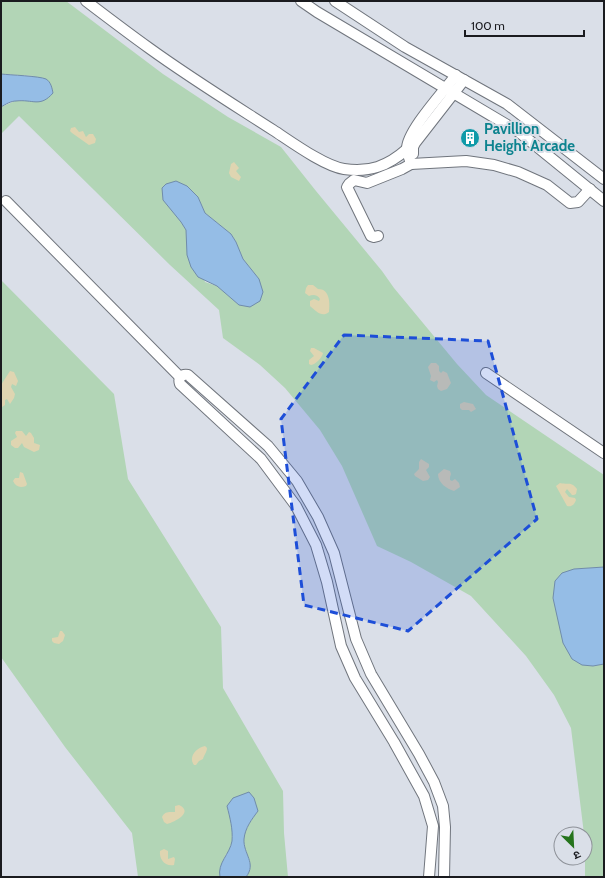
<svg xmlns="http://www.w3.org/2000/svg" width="605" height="878" viewBox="0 0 605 878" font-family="Cabin,'Noto Sans Devanagari',sans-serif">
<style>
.green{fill:#b2d5b6;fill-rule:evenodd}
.sand{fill:#dfd5b1}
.water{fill:#95bde6;stroke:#708caa}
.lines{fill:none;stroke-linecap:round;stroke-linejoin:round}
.minor-casing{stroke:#70757d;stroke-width:12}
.minor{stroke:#fff;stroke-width:10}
.marked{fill:#1d4ed8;fill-opacity:0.2;stroke:#1d4ed8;stroke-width:3;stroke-dasharray:8 5;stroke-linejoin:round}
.labels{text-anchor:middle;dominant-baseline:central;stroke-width:4;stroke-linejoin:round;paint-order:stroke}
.culture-label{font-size:15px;font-weight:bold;fill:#0d838f;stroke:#dadfe8;text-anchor:start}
</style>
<rect width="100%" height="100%" fill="#dadfe8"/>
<g class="green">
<path d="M1,1H66L163,74L228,117L281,147L316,191L382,271L394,288L457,364L486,395L604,475V567L574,569L553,598L572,659C584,666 591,667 604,664V877H585V834H584L571,728L554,695L526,656L471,596L411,562L377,546L342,466L320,430L285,388L260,365L223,338L219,310L170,265L19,116L1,134V107L15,101H23L34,76L1,74ZM198,197L205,213L231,234L236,242L243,259L259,279L239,305L217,286L205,282L187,239L186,230L181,222Z"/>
<path d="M1,280L114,394L128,479L221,627L223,688L283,791L284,833L288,877H246C257,863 243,854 244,839C245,828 252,819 258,811L227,806L232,825V841L230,849L225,856L220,876V877H138L132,833L65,747L1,657Z"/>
</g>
<g class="sand">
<path d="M75,127L79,132L83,131L86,137L89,134H93L96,139L95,143L89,145L72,133L70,131L71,128Z"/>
<path d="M234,162L239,168L236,171L241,177L239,181L231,177L229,173L231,164Z"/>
<path d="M308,285H313L318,289C330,289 330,303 329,312C322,318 316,311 310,306V301L314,299L319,301L320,299C318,295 313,294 309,296L305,293L306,288Z"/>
<path d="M311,348H314L323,353C322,358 316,364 311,365L309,364V360L314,356L310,351Z"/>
<path d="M431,363H436L439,366V371L441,373L443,371L447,373L451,383L447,389L441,391L438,389L437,386L438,382L437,380L434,382L430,380L431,376L428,367Z"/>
<path d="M10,371L14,372L18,381L16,386L12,384L11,387L15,394L14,398L10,404L7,399L5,400V405L2,407L1,385Z"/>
<path d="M464,402L473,404L476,409L471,412L469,410H462L460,408V404Z"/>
<path d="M16,431H22L26,436L29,432L31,433L34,438V443L40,445L39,450L34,452L24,447L22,443L18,448H15L11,445V441L17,437L15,433Z"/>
<path d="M421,459L429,464V467L426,470L430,477L428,480L423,481L415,476L414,474L419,469V462Z"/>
<path d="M444,469L450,471L451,474L450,477V480L452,481L455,479L459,483L460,487L454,491C447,489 438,483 438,474Z"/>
<path d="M20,472L23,473L27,484L26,486C20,488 16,487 13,481L15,478H19Z"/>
<path d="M560,483C569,485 571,481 577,489L576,494L574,495H572L567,489L565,492L569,497L575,498L576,500C574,505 572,507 567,506L556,486Z"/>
<path d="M60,631H62L65,635L63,641L59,644L54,643L52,641V638L58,637Z"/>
<path d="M205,746L207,748C207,752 204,755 203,759L199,761L196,765H194C188,757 196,748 205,746Z"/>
<path d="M179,805C194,812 175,822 167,824L164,822L162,817C165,811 169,812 175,812V806Z"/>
<path d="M164,849L168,851V859L174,857L175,859L174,865C165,867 159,859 160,851Z"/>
</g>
<g class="water">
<path d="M1,74C10,75 39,76 46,79C51,82 52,88 53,93C40,108 33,99 16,101C11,101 6,104 1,107Z"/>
<path d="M176,181L187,186L198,197L205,213L231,234L236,242L243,259L259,279L263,292L260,301L250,307L239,305L217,286L198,277L191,267L187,255L186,230L181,222L163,200L162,188L166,184Z"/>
<path d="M604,567V664L593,666L582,665L572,659L563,643L553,598L555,581L562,573L574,569Z"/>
<path d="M249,792L254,798L258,811C252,819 245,828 244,839C243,854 257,863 246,877H220C217,863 230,854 232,841C233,829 230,818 227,806L233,798Z"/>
</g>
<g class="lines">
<defs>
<g id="minor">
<path d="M86,1C107,17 128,33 149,48C189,77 231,103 273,130C290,141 324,166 344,169C369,173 388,166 407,149"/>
<path d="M301,1L317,12L519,132L604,201"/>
<path d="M335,1L405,47L507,104L604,179"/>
<path d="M413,154V147L415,143L464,80"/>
<path d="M411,164L466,161L494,165L518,172L547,185L570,203L578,202L590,189"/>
<path d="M6,201L180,377"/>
<path d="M378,236L374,237L371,236L347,187L349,184L354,180L367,183L402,169L411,164C410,159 407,154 407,149C406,132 445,90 456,75"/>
<path d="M486,373L604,453"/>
<path d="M429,877L433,826L424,796L394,742L355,678L341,646L327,582L316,545L296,506L261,459L180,384C178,378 181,374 188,375L268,446L297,481L318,517L334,553L356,639L371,674L419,754L434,782L443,806L445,827L444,877"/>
</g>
</defs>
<use href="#minor" class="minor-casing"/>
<use href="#minor" class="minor"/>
</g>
<path class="marked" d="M344,335L488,341L537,519L408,631L304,605L281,419Z"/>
<defs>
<symbol id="building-disc" viewBox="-11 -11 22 22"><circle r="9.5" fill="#0f9aa8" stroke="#dadfe8"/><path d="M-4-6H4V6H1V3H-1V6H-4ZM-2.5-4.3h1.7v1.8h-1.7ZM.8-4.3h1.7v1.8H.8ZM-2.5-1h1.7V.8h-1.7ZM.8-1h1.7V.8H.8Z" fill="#fff"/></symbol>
</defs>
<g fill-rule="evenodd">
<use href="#building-disc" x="459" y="127" width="22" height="22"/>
</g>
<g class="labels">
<g class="culture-label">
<text x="484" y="129">Pavillion<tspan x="484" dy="17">Height Arcade</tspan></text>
</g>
</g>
<rect width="605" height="878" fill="none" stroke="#1a1b1f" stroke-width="4"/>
<g transform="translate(573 846) rotate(156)"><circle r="19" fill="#dadfe8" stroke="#8d9198"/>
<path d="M0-3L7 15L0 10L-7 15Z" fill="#25741c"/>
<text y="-6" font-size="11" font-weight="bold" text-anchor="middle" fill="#1a1b1f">उ</text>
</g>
<path d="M465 30v6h119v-6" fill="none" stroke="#1a1b1f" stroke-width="2"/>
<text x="471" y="30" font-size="12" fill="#1a1b1f" stroke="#dadfe8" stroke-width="3" paint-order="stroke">100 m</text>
</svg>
